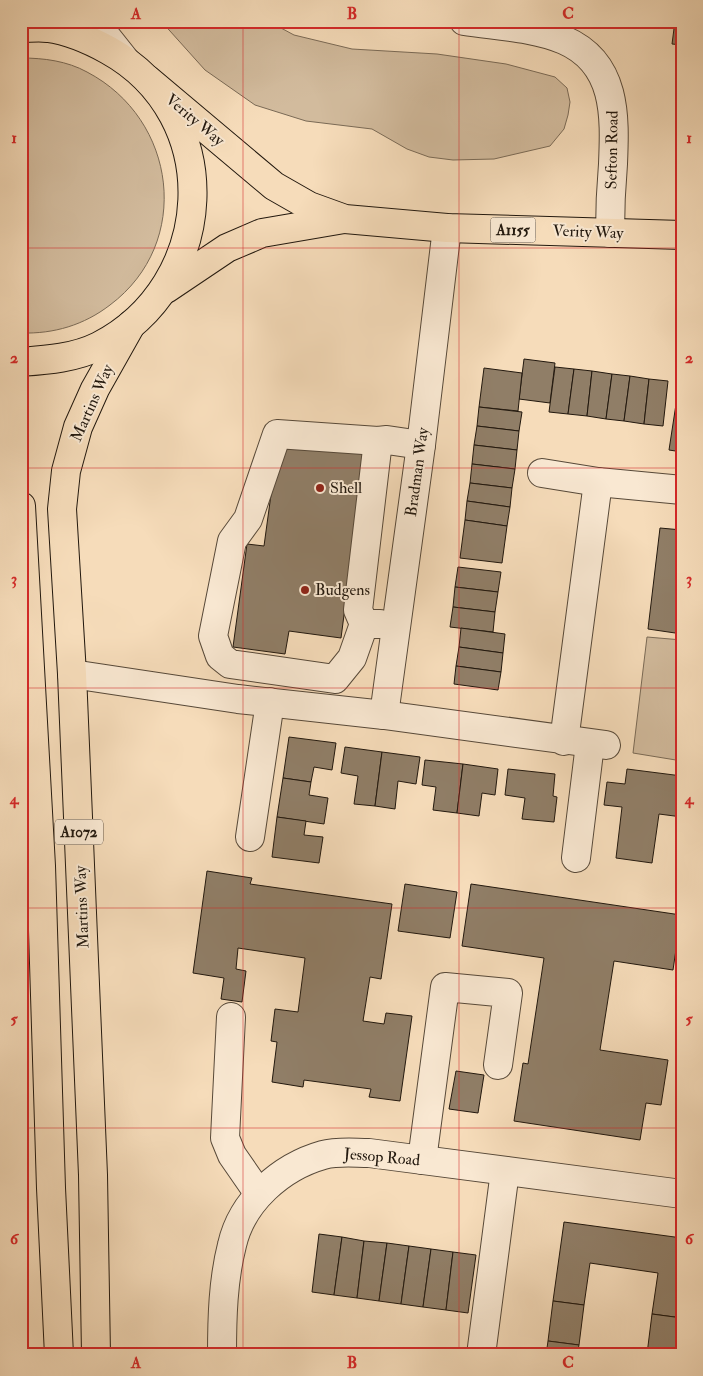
<svg xmlns="http://www.w3.org/2000/svg" width="703" height="1376" viewBox="0 0 703 1376" font-family="'IM FELL Double Pica',serif">
<style>
.green{fill:#d2bb9d;stroke:#7a6a56}
.building{fill:#907e67;stroke:#22180e}
.lines{fill:none;stroke-linecap:round;stroke-linejoin:round}
.minor-casing{stroke:#574939;stroke-width:30}
.major-casing{stroke:#22180e;stroke-width:30}
.minor{stroke:#f9e8d2;stroke-width:28}
.major{stroke:#f6dcba;stroke-width:28}
.grid{fill:none;stroke:#d62828;stroke-width:1;stroke-opacity:0.55}
.poi-dot{fill:#8f2418;stroke:#f9e8d2;stroke-width:2}
.labels{text-anchor:middle;dominant-baseline:central;stroke-width:4;stroke-linejoin:round;paint-order:stroke}
.shield{fill:#f9e8d2;stroke:#625649;stroke-width:1}
.shield-label{font-size:15px;font-weight:bold;fill:#22180e}
.street-label{font-size:16px;fill:#22180e;stroke:#f9e8d2}
.poi-label{font-size:16px;fill:#22180e;stroke:#f9e8d2;text-anchor:start}
.neatline{fill:none;stroke:#d62828;stroke-width:2}
.grid-label{font-size:16px;text-anchor:middle;font-weight:bold;fill:#d62828}
</style>
<rect width="100%" height="100%" fill="#f6dcba"/>
<filter id="stains"><feTurbulence type="fractalNoise" baseFrequency=".004" numOctaves="4"/><feColorMatrix values="0 0 0 0 .2 0 0 0 0 .09 0 0 0 0 .02 0 0 0 .5 -.17"/></filter>
<radialGradient id="worn" r=".72"><stop offset=".6" stop-color="#630" stop-opacity="0"/><stop offset="1" stop-color="#630" stop-opacity=".3"/></radialGradient>
<g class="green">
<path d="M161,21H268L294,35L352,49L437,54L506,64L555,77L567,88L570,102L568,115L564,129L550,146L494,159L453,160L429,157L407,149L372,129L306,121L255,105L205,70Z"/>
<path d="M21,58C44,58 67,61 87,72C177,119 193,243 110,305C84,325 54,334 21,333Z"/>
<path d="M647,637L682,640V761L633,753Z"/>
</g>
<g class="building">
<path d="M675,21H682V45L672,44Z"/>
<path d="M524,359L555,363L550,403L519,399Z"/>
<path d="M682,365V452L669,450Z"/>
<path d="M555,367L574,369L568,414L549,412Z"/>
<path d="M484,368L522,373L518,411L479,407Z"/>
<path d="M574,369L592,371L587,416L568,414Z"/>
<path d="M592,371L612,374L606,419L587,416Z"/>
<path d="M612,374L630,376L624,421L606,419Z"/>
<path d="M630,376L649,379L644,424L624,421Z"/>
<path d="M649,379L668,381L663,426L644,424Z"/>
<path d="M479,407L522,412L519,431L477,426Z"/>
<path d="M477,426L519,431L517,450L474,445Z"/>
<path d="M279,436L366,447L341,638L289,631L285,654L233,647L247,544L264,546Z"/>
<path d="M474,445L517,450L515,469L472,464Z"/>
<path d="M472,464L515,469L512,488L470,483Z"/>
<path d="M470,483L512,488L510,507L467,501Z"/>
<path d="M467,501L510,507L507,526L465,520Z"/>
<path d="M465,520L507,526L502,563L460,558Z"/>
<path d="M660,528L682,530V634L648,629Z"/>
<path d="M458,567L501,572L498,592L455,587Z"/>
<path d="M455,587L498,592L495,612L453,607Z"/>
<path d="M453,607L495,612L493,632L450,627Z"/>
<path d="M461,628L505,634L503,653L459,647Z"/>
<path d="M459,647L503,653L501,672L456,666Z"/>
<path d="M456,666L501,672L498,690L454,684Z"/>
<path d="M289,737L336,743L332,770L314,767L311,782L283,778Z"/>
<path d="M345,747L382,752L375,806L354,804L358,776L341,773Z"/>
<path d="M382,752L420,757L416,784L398,781L395,809L375,806Z"/>
<path d="M425,760L463,764L457,813L433,810L436,787L422,785Z"/>
<path d="M463,764L498,769L495,795L482,793L479,816L457,813Z"/>
<path d="M508,769L555,774L553,796L557,797L554,822L522,819L525,798L505,795Z"/>
<path d="M627,769L682,776V817L659,814L652,863L616,858L622,807L604,805L607,782L625,784Z"/>
<path d="M283,778L311,782L309,795L328,798L324,824L277,817Z"/>
<path d="M277,817L306,821L304,835L323,837L319,863L272,857Z"/>
<path d="M207,871L252,878L250,884L392,904L381,979L370,977L363,1021L384,1024L386,1013L412,1016L400,1101L369,1097L371,1089L304,1080L303,1087L272,1082L277,1042L271,1041L275,1009L298,1012L305,958L238,948L236,969L246,971L242,1002L221,999L224,978L193,973Z"/>
<path d="M405,884L457,892L450,938L398,931Z"/>
<path d="M471,884L681,915L673,970L614,961L600,1050L668,1060L661,1105L646,1103L640,1140L514,1121L523,1063L528,1064L544,958L462,946Z"/>
<path d="M456,1071L484,1075L478,1113L449,1109Z"/>
<path d="M564,1222L682,1238V1318L652,1314L658,1273L590,1263L584,1305L553,1301Z"/>
<path d="M319,1234L342,1237L334,1295L312,1292Z"/>
<path d="M342,1237L364,1241L357,1298L334,1295Z"/>
<path d="M364,1241L387,1243L379,1301L357,1298Z"/>
<path d="M387,1243L409,1246L401,1304L379,1301Z"/>
<path d="M409,1246L431,1249L423,1307L401,1304Z"/>
<path d="M431,1249L453,1252L446,1310L423,1307Z"/>
<path d="M453,1252L476,1255L468,1313L446,1310Z"/>
<path d="M553,1301L584,1305L579,1345L548,1341Z"/>
<path d="M652,1314L682,1318L679,1355L647,1354Z"/>
<path d="M548,1341L579,1345L577,1355H546Z"/>
</g>
<g class="lines">
<defs>
<g id="minor">
<path d="M94,21L125,60"/>
<path d="M464,21C496,26 533,27 564,40C617,63 615,116 613,164C611,187 610,210 610,233"/>
<path d="M542,473L598,482L682,490"/>
<path d="M364,624L352,658L335,679L230,664L220,656L213,636L232,541L248,519L277,434L378,441"/>
<path d="M380,624H364L358,610L378,441L387,440L421,445"/>
<path d="M72,674L238,699L384,715L606,745"/>
<path d="M384,715L421,445L447,228"/>
<path d="M564,741L598,482"/>
<path d="M250,837L270,702"/>
<path d="M576,858L590,744"/>
<path d="M231,1017L225,1138L232,1155L259,1194"/>
<path d="M422,1160L445,987L508,993L498,1065"/>
<path d="M222,1355C222,1318 223,1280 232,1245C242,1201 281,1167 323,1155C338,1151 354,1153 369,1153L682,1194"/>
<path d="M481,1355L505,1171"/>
</g>
<g id="major">
<path d="M21,28C30,28 39,27 48,28C69,31 90,40 108,50C227,116 217,285 99,346C75,358 47,360 21,362"/>
<path d="M148,80L274,186L309,206L345,219L447,228L682,235"/>
<path d="M166,289L227,248L262,233L344,219"/>
<path d="M21,506L41,866L51,1188L59,1355"/>
<path d="M96,1355L93,1175L72,674L62,509L66,471L78,427L95,389L131,325"/>
</g>
</defs>
<use href="#minor" class="minor-casing"/>
<use href="#major" class="major-casing"/>
<use href="#minor" class="minor"/>
<use href="#major" class="major"/>
</g>
<path class="grid" d="M243,21V1355M459,21V1355M21,248H682M21,468H682M21,688H682M21,908H682M21,1128H682"/>
<g class="poi-dot">
<circle cx="320" cy="488" r="5"/>
<circle cx="305" cy="590" r="5"/>
</g>
<g class="labels">
<g class="shield">
<rect x="490.5" y="217.5" width="45" height="25" rx="4"/>
<rect x="55" y="819.5" width="48" height="25" rx="4"/>
</g>
<g class="shield-label">
<text x="513" y="230">A1155</text>
<text x="79" y="832">A1072</text>
</g>
<g class="street-label">
<text transform="translate(195 120) rotate(40)">Verity Way</text>
<text transform="translate(612 150) rotate(-89)">Sefton Road</text>
<text transform="translate(588 232) rotate(2)">Verity Way</text>
<text transform="translate(92 403) rotate(-66)">Martins Way</text>
<text transform="translate(417 472) rotate(-82)">Bradman Way</text>
<text transform="translate(82 907) rotate(-92)">Martins Way</text>
<text transform="translate(382 1157) rotate(5)">Jessop Road</text>
</g>
<g class="poi-label">
<text x="330" y="488">Shell</text>
<text x="315" y="590">Budgens</text>
</g>
</g>
<rect width="703" height="1376" fill="none" stroke="#f6dcba" stroke-width="55"/>
<rect x="28" y="28" width="648" height="1320" class="neatline"/>
<g class="grid-label">
<text x="136" y="19">A</text>
<text x="352" y="19">B</text>
<text x="568" y="19">C</text>
<text x="14" y="143">1</text>
<text x="689" y="143">1</text>
<text x="14" y="363">2</text>
<text x="689" y="363">2</text>
<text x="14" y="584">3</text>
<text x="689" y="584">3</text>
<text x="14" y="804">4</text>
<text x="689" y="804">4</text>
<text x="14" y="1024">5</text>
<text x="689" y="1024">5</text>
<text x="14" y="1244">6</text>
<text x="689" y="1244">6</text>
<text x="136" y="1368">A</text>
<text x="352" y="1368">B</text>
<text x="568" y="1368">C</text>
</g>
<rect width="100%" height="100%" filter="url(#stains)"/>
<rect width="100%" height="100%" fill="url(#worn)"/>
</svg>
